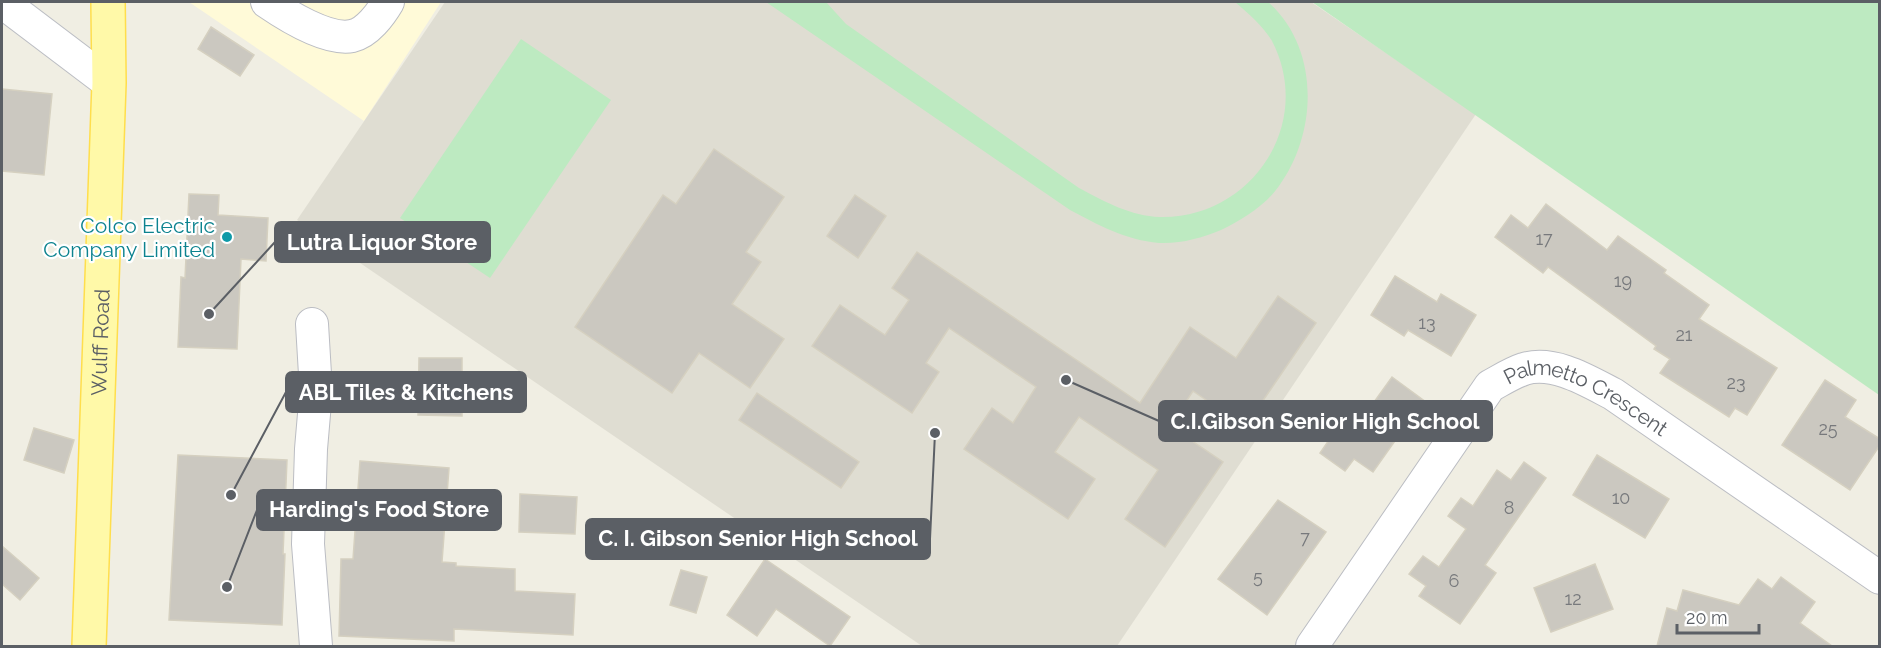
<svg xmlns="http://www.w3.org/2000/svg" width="1881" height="648" viewBox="0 0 1881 648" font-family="Raleway,sans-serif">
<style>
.commercial{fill:#fffad8}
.education{fill:#dfddd2}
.green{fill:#bdeac1}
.building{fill:#cbc8c0;stroke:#d5d0c0;stroke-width:1.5}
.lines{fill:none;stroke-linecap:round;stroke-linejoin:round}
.minor-casing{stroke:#bbbdc3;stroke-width:34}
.major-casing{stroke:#ffde4c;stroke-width:36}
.minor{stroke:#fff;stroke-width:32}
.major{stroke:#fff9a8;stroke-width:33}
.culture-dot{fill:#0f9aa8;stroke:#fff;stroke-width:2}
.labels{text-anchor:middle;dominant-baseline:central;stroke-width:4.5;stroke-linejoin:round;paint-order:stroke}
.number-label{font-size:18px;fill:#77797c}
.culture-label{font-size:21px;fill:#0d838f;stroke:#fff;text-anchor:end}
.street-label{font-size:21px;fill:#5b5f65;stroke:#fff}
.leader{fill:none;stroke:#5b5f65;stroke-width:2}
.callout-dot{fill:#5b5f65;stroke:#fff;stroke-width:2}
.callout{fill:#5b5f65;stroke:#5b5f65;stroke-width:2}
.callout-label{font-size:22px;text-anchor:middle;font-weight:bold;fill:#fff}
</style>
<rect width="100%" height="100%" fill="#f0eee3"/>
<path class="commercial" d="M189,2H441L364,121Z"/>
<path class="education" d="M445,2H1311L1476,114L1117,646H922L297,220Z"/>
<g class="green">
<path d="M766,2H826L846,24L1079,188C1105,202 1131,216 1160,217C1251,219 1315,124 1272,41C1263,26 1248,13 1235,2H1268C1320,48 1318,132 1279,186C1266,205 1242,220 1221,230C1201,238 1181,244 1159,243C1126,240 1098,225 1070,210Z"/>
<path d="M1312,2H1879V395Z"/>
<path d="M521,39L611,100L490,278L400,218Z"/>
</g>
<g class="building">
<path d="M211,27L254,55L240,76L198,49Z"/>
<path d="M2,89L52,94L44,175L2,171Z"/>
<path d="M714,149L784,197L746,252L761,262L732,304L784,339L750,388L699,353L672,393L575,327L663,195L676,204Z"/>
<path d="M189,194L219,195L218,215L268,218L266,261L241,259L237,349L178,347L181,277L185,278Z"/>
<path d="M855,195L886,216L858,258L827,236Z"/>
<path d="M1546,204L1607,250L1618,236L1666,270L1664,273L1709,305L1699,319L1777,368L1747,415L1735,408L1729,417L1660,373L1670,359L1654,349L1656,346L1548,267L1543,273L1495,237L1511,215L1528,228Z"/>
<path d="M917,252L1140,403L1190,327L1236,358L1278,296L1316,323L1245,427L1193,391L1170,426L1223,462L1165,547L1125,519L1158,470L1079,417L1055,452L1095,479L1068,519L964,449L992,408L1013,423L1036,387L949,328L926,363L939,372L912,413L812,346L840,305L885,335L909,300L892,288Z"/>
<path d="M1395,276L1437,302L1441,294L1476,315L1451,356L1408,330L1404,336L1371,315Z"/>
<path d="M419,358H462V416L418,415Z"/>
<path d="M1392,377L1434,408L1414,436L1404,428L1373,472L1354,459L1345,471L1320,453L1347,414L1359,423Z"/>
<path d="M1825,380L1856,400L1845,417L1880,439V445L1850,490L1782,445Z"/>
<path d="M757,393L859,462L841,488L739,420Z"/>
<path d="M34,428L74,440L64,473L24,460Z"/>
<path d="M178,455L287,460L283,554H285L282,625L169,620Z"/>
<path d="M1597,455L1669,499L1645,538L1573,495Z"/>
<path d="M360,461L449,468L442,562L456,563V566L515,569V591L575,594L573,635L454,629V641L339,636L341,559H353Z"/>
<path d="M1524,462L1546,478L1485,565L1496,573L1460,624L1419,596L1426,586L1409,574L1423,556L1439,567L1466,529L1448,516L1461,498L1473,506L1497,470L1511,480Z"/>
<path d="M520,494L577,497L575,534L519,532Z"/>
<path d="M1278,500L1326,532L1267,615L1218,579Z"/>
<path d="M2,546L39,578L20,600L2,584Z"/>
<path d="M765,559L850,617L830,646L776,609L757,636L727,615Z"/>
<path d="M1595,564L1613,609L1551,632L1534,588Z"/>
<path d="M681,570L707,577L696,613L670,605Z"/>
<path d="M1781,577L1815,602L1800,623L1832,646H1657L1667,608L1677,611L1683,590L1739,605L1758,579L1772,589Z"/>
</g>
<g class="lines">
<defs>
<g id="minor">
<path d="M2,2L109,83"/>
<path d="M267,2C286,15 328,41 352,36C367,33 381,14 388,2"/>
<path d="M312,324L316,391L311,449L308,544L316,646"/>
<path d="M316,391L388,389"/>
<path id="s1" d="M1312,646L1490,386C1501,380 1512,373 1524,369C1554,360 1588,381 1613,394L1880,578"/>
</g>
<g id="major">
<path id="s2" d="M89,646L109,83L108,2"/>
</g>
</defs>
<use href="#minor" class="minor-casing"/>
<use href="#major" class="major-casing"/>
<use href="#minor" class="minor"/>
<use href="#major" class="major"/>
</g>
<circle class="culture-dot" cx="227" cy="237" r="6"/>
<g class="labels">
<g class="number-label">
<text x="1544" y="238">17</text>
<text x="1623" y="280">19</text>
<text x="1427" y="322">13</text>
<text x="1684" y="334">21</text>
<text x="1736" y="382">23</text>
<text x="1828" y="428">25</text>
<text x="1621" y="497">10</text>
<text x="1509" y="507">8</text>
<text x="1305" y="537">7</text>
<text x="1258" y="576">5</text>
<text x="1454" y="580">6</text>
<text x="1573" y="598">12</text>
</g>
<g class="culture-label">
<text x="215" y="225">Colco Electric<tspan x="215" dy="24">Company Limited</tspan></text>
</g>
<g class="street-label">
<text stroke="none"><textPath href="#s2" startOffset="304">Wulff Road</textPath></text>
<text stroke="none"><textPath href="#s1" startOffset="422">Palmetto Crescent</textPath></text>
</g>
</g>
<path class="leader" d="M209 314L275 242M231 495L286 392M1066 380L1159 421M227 587L257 510M935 433L930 539"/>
<g class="callout-dot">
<circle cx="209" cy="314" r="6"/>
<circle cx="231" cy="495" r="6"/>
<circle cx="1066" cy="380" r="6"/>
<circle cx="227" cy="587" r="6"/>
<circle cx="935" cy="433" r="6"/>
</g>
<g class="callout">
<rect x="275" y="222" width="215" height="40" rx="6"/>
<rect x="286" y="372" width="240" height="40" rx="6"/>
<rect x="1159" y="401" width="333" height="40" rx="6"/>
<rect x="257" y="490" width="244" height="40" rx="6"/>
<rect x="586" y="519" width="344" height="40" rx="6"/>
</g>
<g class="callout-label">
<text x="382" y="250">Lutra Liquor Store</text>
<text x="406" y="400">ABL Tiles &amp; Kitchens</text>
<text x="1325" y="429">C.I.Gibson Senior High School</text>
<text x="379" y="517">Harding's Food Store</text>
<text x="758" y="546">C. I. Gibson Senior High School</text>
</g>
<rect width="1881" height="648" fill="none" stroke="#5b5f65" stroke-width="6"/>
<path d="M1677 624v9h82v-9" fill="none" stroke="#5b5f65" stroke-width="3"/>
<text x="1686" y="624" font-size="18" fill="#5b5f65" stroke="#ffffff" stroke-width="4.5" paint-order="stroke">20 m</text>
</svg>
